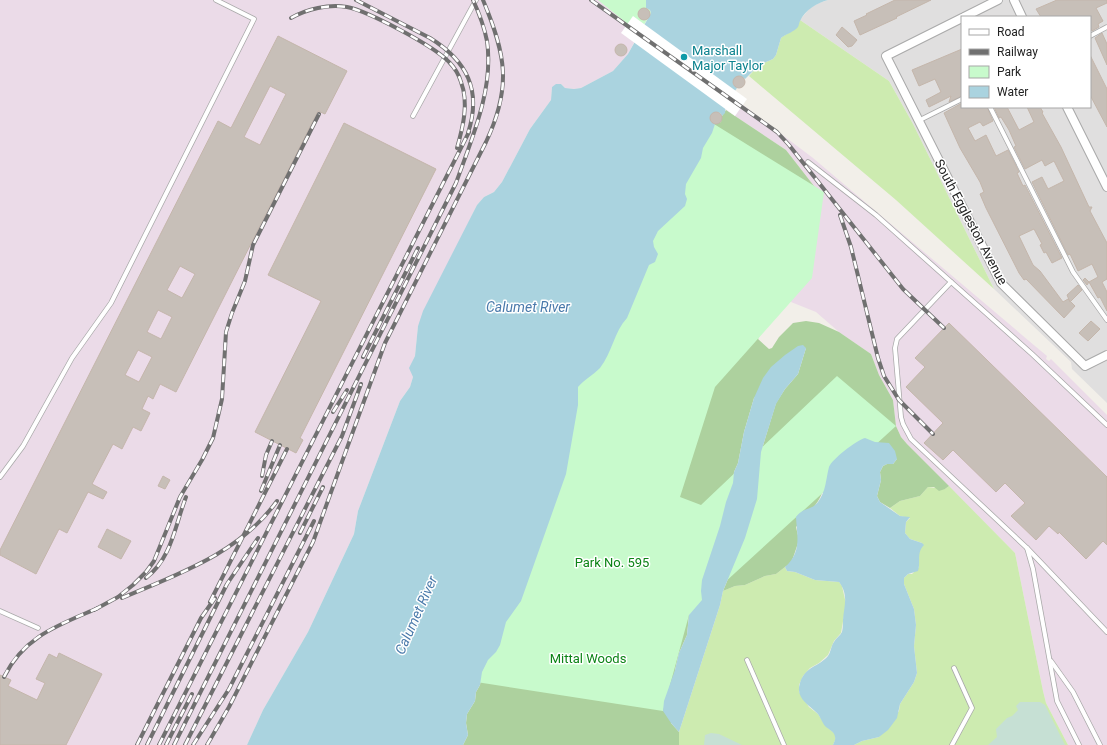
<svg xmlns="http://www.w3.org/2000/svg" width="1107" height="745" viewBox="0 0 1107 745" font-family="Roboto,sans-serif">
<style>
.residential{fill:#e0dfdf;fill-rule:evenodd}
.industrial{fill:#ebdbe8}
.grass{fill:#cdebb0}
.forest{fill:#add19e}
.wetland{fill:#c6e0d4}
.park{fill:#c8facc}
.water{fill:#aad3df}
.pier{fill:#fff}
.building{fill:#c7bfb8;stroke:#c4b6ab;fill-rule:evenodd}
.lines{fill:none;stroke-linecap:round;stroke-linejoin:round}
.service-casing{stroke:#a9a9a9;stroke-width:5.5}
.minor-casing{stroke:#a9a9a9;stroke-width:10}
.service{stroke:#fff;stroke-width:4}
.minor{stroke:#fff;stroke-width:8}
.rail-casing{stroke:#707070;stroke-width:4}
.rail{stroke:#fff;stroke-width:2.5;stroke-dasharray:8;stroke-linecap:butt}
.culture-dot{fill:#0f9aa8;stroke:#fff;stroke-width:1.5}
.labels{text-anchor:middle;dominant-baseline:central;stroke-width:3;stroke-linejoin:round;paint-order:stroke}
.culture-label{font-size:13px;fill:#0d838f;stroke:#fff;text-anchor:start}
.street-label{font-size:13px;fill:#222;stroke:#fff}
.park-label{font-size:13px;fill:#0c8416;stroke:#fff}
.water-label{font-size:14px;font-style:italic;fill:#4a7aab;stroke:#fff}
</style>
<rect width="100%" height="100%" fill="#f2efe9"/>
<path class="residential" d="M828,0H1107V403L1072,369L1071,362L994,289L913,124L889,81L800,20L810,8L819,3ZM962,17H1090V107H962Z"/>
<g class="industrial">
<path d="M0,0H598L639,33L628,54L613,71L581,88L574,89L565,88L561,84L552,87L551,100L530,129L502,182L494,192L484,197L477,205L418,326L415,356L410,368L413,377L410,387L400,401L358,511L354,534L308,632L263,710L247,745H0Z"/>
<path d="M731,96L813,158L1035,346L1047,356L1046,359L1049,361L1051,359L1107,415V745H1068L1046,703L1043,691L1015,553L907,444L901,437L896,426L893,400L879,375L871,354L839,332L816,312L781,298L821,195L786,150L726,110V104Z"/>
</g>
<g class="grass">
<path d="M800,20L889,81L913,124L994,289L896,200L749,76L759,65L773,59L776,55L781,38C791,30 796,32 800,20Z"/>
<path d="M949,486L1015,553L1043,691L1046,703L1068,745H854L862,741L879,737L899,711L900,704L914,682L917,673L914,646L916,625L914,609L904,584V578L908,574H912L919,567V552L922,543L910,539L905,533L906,522L910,518L900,516L890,508L900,501L920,496L928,487L945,489Z"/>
<path d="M785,567L787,571L795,572L815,580L839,582L842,586L846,604L841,633L834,641L828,655L819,663L810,668L803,676L799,685V692L809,707L818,714L825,725L835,734L836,738L833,745H679V732L720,605L723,591L735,586L745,585L765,576L776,574Z"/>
</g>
<path class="forest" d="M726,110L786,150L821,195L758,339L769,349L772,348L779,337L793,323L806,321L819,323L839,332L871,354L879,375L893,400L896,426L901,437L907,444L949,486L945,489L939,491L934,487H928L920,496L900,501L890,508L880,502L877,496L881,480L880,472L883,466L887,464H893L897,459L822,493C818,505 805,517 796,527L799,540L794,555L791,563L785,567L776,574L765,576L745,585L735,586L723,591L745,538L761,452L776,403L785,389L798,374L806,348L754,398L744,432L738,463L734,472L733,483L689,615L687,635L679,653L675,670L671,723L679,732V745H463L468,735L466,723L467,714L475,701L476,692L480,685L482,672L715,124L721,122L722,116Z"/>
<g class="wetland">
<path d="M1020,702H1040L1045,705L1065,745H988L997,737L996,729L1007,718L1012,716L1018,710L1016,706Z"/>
<path d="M711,733L719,734L742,745H704L705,735Z"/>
</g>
<g class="park">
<path d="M598,0H646V8L650,10L651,13L639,33Z"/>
<path d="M714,124L824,192L812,278L715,387L680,497L701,505L837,376L896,426L689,615L663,711L470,681L582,371Z"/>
</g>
<g class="water">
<path d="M646,0H828C817,3 805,10 800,21C799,23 799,25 798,27C794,32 786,34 781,38L776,55L773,59L759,65L745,79L740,76L735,78L733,84L737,88L726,104L725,113L722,116L720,113L716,112L711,115V121L715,124L712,133L703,148L701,158L686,184L685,194L687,199L685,206L658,231L653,241L654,247L658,254L655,262L649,265L627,318C614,332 612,353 600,368C593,375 584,380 578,387V405L566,474L521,601L506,622L500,645L496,652L488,660L482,672L480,685L476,692L475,701L467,714L466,723L468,735L463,745H247L263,710L308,632L354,534L358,511L400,401L410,387L413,377L409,368L415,356L418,326L423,311L477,205L484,197L494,192L502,182L530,129L551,100L552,87L556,84H561L565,88L574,89L581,88L613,71L628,54L651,13L650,10L646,8Z"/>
<path d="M803,345L806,348L798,374L785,389L776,404L761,452L757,499L745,538L723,591L720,605L679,732L671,723L663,711L664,701L675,670L679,653L687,635L689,615L702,600L701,591L702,580L720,526L726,502L733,483L734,472L738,463L744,432L754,398L763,378L771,367L785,355L798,346Z"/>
<path d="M865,438L875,442L889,443L895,451L897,459L893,464H887L883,466L880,472L881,480L877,496L880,502L900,516L910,517L906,522L905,533L910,539L922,543L924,545C916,553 921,562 918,571L908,574L904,578V584L914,609L916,625L914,646L917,673L914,682L900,704L897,718L888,730L879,737L862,741L854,745H833C834,742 836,739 835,737C835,732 828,729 825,726C822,722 820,716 817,713C808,704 795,698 800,683C805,666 819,667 828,656C831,652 831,646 834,642C836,638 840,636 842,632C843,628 843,624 843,620C844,606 849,595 839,582L815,580L795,572L787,571L785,567C802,552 797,536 796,517C803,507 811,511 818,502C826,492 826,478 829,467C832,459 857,440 865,438Z"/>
</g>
<path class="pier" d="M633,16L747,99L735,116L621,33Z"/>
<g class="building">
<path d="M895,0H931L896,17L897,18L860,35L854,21L867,15L866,14Z"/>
<path d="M1057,0H1107V3L1096,8L1103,21L1098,24L1099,27L1092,31L1090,27V17H1041L1036,9Z"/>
<circle cx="644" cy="14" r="6"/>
<path d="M842,27L857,40L852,46L848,47L836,35Z"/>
<path d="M1102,33L1107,44V65L1095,38Z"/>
<path d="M278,36L347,71L325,114L318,111L176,392L160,384L153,399L148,396L142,409L150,413L141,431L133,427L122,449L113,444L92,484L107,492L103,499L88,492L67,533L59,529L36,574L0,555V550L218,121L231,128ZM270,86L286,94L260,145L244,137ZM180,266L195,274L182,298L167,290ZM158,310L172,317L161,339L147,332ZM138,350L152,357L139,382L125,375Z"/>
<circle cx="621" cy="50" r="6"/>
<path d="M962,49V96L949,102L951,96L929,107L926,100L941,92L935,79L919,86L912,70Z"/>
<path d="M1090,55L1107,89V127L1090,95Z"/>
<circle cx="739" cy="82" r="6"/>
<path d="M962,103V107H987L993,121L983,126L980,122L968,128L975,141L986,135L996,156L1008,150L1019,172L1017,173L1023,186L1025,185L1062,258L1052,263L1046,252L1044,253L1040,245L1042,244L1034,229L1019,236L1033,265L1040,271L1063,302L1068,299L1075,306L1064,318L1026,279L1024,280L1019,273L986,208L980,194L984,192L980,182L960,148L944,113Z"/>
<path d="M994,107H1007L1019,130L1034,122L1027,107H1040L1043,112L1042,113L1061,147L1089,207H1092L1090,211L1107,243V279L1102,282L1107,292V311L1100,297L1098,298L1089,282L1087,285L1083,280L1085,278L1089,282L1098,277L1092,264L1078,271L1070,254L1068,255L1032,182L1042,177L1048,189L1064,181L1054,161L1045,166L1042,160L1025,169L1014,147L1016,146L1009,130L1001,117L999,118Z"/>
<circle cx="716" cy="118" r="6"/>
<path d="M344,123L436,169L300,438L303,440L296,453L255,432L321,301L268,275Z"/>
<path d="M1078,285L1082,290L1070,302L1067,295Z"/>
<path d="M1091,321L1100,329L1088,341L1079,333Z"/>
<path d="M949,323L1107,477V545L1103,541L1086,559L1059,532L1058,534L1049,526L1036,540L1011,516L1025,503L1005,483L996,492L953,450L943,460L924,443L943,423L906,387L925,367L915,358Z"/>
<path d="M163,476L170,480L165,489L158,486Z"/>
<path d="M107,529L131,541L121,559L98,547Z"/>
<path d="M59,653L102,674L66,745H0V675L11,680L8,686L37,700L45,683L36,679L49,654L57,658Z"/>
</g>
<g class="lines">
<defs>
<g id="service">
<path d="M1090,36L1107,27"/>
<path d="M990,107L1073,272L1107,320"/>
<path d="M413,116L476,0"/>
<path d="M918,121L962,99"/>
<path d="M808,162L876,215L1032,354L1107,425"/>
<path d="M951,282L897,339L895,348L901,417L903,424L911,439L1027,548L1033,569L1057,701L1079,745"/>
<path d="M0,477L23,446L72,358L111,303L254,19L216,0"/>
<path d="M1027,548L1107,632"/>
<path d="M0,611L38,628"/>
<path d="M747,660L784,745"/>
<path d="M1051,661L1073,692L1100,745"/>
<path d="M952,745L972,708L954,668"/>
</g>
<g id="minor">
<path d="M1014,0L1022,17"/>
<path d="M964,17L998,0"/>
<path d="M962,18L886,56L1001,283L1085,366L1107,355"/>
<path d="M1067,107L1107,187"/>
</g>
</defs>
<use href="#service" class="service-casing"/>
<use href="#minor" class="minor-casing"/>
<use href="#service" class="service"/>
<use href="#minor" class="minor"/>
<defs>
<g id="rail">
<path d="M356,0L430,38C467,61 482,90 468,133"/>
<path d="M591,0L777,132L789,145L903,289L944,328"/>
<path d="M291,18C307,9 328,4 347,7C368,11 434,46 449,62C454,67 459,75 461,82C469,103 463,127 457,148"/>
<path d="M840,215L851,247L878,358L884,376L899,400L933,434"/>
<path d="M363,357L418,248"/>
<path d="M333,412L347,390"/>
<path d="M262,476L266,455L272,441"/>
<path d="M261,491L280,445"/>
<path d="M300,533L323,487"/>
<path d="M146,578C172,558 175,525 186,497"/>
<path d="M122,598C178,574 240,553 277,501"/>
<path d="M210,602L287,449"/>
<path d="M94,610L118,597L133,585L146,572L154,561L180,497L202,460L213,438L222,399L226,332L232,313L245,281L253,245L319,114"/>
<path d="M4,677C24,636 59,625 98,608"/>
<path d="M137,745L201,618L215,598"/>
<path d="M147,745L227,584L258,538"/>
<path d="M159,745L469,132"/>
<path d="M166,745L192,694"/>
<path d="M174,745L456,183C472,138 494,89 487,41C484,26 479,13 473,0"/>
<path d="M185,745L342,436L361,384"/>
<path d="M193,745L229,689L314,521"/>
<path d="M207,745L229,707L313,542L385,343L486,142C512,87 506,55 483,0"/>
</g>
</defs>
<use href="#rail" class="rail-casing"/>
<use href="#rail" class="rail"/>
</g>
<circle class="culture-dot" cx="684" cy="57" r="4"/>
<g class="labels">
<g class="culture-label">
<text x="692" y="50">Marshall<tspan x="692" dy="15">Major Taylor</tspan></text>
</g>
<g class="street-label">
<text transform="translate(971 222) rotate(62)">South Eggleston Avenue</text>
</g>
<g class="park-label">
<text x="612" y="562">Park No. 595</text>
<text x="588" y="658">Mittal Woods</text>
</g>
<g class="water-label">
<text x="528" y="307">Calumet River</text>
<text transform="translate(416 615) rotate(-66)">Calumet River</text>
</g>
</g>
<rect x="961" y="16" width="130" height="92" fill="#ffffff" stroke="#a7a7a7"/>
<rect x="969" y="29" width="20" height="6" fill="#ffffff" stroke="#a7a7a7"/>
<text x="997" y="36" font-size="12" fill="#222222">Road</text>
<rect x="969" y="49" width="20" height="6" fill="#707070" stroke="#a7a7a7"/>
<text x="997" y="56" font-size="12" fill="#222222">Railway</text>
<rect x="969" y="66" width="20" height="12" fill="#c8facc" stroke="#a7a7a7"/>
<text x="997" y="76" font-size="12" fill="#222222">Park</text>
<rect x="969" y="86" width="20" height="12" fill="#aad3df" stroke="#a7a7a7"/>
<text x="997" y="96" font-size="12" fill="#222222">Water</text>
</svg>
